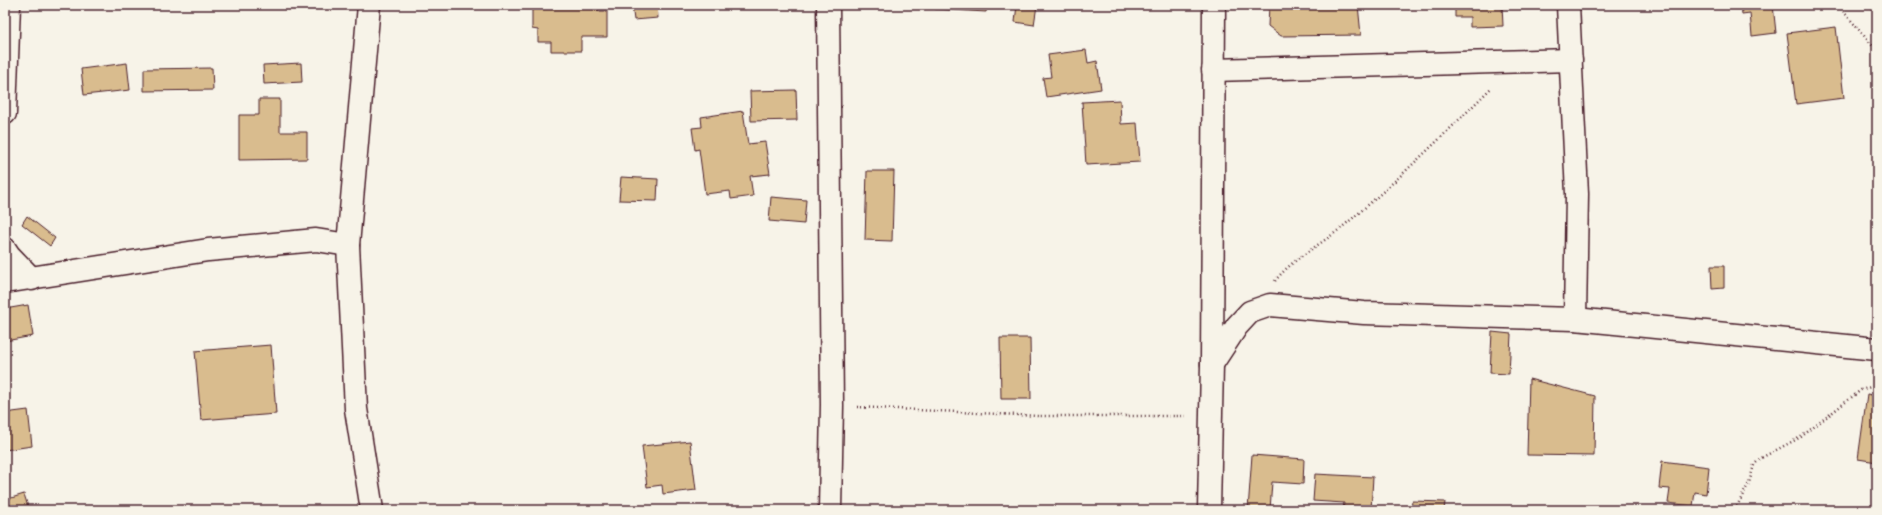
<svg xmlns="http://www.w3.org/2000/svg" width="1882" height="515" viewBox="0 0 1882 515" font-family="Caveat,sans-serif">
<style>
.building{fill:#d9bc8e;stroke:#4a1f2b}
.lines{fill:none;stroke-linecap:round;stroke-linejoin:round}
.minor-casing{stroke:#4a1f2b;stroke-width:25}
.path{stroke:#4a1f2b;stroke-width:2.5;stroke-dasharray:1 3;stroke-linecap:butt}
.minor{stroke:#f7f3e8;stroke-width:22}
</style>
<rect width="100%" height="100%" fill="#f7f3e8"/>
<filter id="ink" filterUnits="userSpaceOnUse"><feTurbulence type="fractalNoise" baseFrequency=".025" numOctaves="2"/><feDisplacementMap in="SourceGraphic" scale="8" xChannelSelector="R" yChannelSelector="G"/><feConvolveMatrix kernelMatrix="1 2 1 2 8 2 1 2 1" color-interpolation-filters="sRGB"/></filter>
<g filter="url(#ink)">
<g class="building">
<path d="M532,5H598V11H607V37H581V51H551V42H538V30L532,29Z"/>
<path d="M632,5H657L658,18L634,20Z"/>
<path d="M935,5H987L986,12L935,9Z"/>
<path d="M1017,5H1037L1034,25L1015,22Z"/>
<path d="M1358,5L1361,35L1281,36L1268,26L1269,5Z"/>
<path d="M1455,5H1502L1503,26L1470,27V17H1455Z"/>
<path d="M1741,5H1773L1776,33L1752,36L1750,13L1742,14Z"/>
<path d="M1836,27L1844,98L1796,104L1787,33Z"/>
<path d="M1086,50L1088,63L1097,61L1101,89L1046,97L1043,78L1051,77L1048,55Z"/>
<path d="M127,63L130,90L84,95L81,69Z"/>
<path d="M301,63L302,82L264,84L263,65Z"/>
<path d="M212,68L213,90L144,91V69Z"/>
<path d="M796,90L797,120L751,121L750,91Z"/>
<path d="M259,99H280V132H307V159L239,160V115H259Z"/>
<path d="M1120,100L1121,124L1137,123L1140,162L1086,165L1082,102Z"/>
<path d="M743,111L748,144L765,142L770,174L750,176L753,196L731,199L730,191L705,194L699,149L695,150L692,128L702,127L701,117Z"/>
<path d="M867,171H894L892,241L865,240Z"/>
<path d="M621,177L658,179L657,201L619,200Z"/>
<path d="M771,197L806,200L804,224L769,221Z"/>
<path d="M27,216L55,238L50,246L22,224Z"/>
<path d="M1711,266H1724V288L1712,289Z"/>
<path d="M28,305L33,336L5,341V309Z"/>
<path d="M1492,332L1511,334L1509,374L1490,373Z"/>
<path d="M1000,338H1030L1031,399H1001Z"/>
<path d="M271,345L276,414L201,420L195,351Z"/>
<path d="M1529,379L1595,396L1594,456L1527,455Z"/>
<path d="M1867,394L1877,396V462L1858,459Z"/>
<path d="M28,410L32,446L5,450V413Z"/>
<path d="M690,441L696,490L663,494L662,485L647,487L642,446Z"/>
<path d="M1252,455L1304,459L1303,484L1272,482L1270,510H1248Z"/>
<path d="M1662,461L1709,467L1706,494L1695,492L1693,506L1668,503L1670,489L1659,488Z"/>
<path d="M1315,474L1373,477L1371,510H1343L1344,503L1313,501Z"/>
<path d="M24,494L29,510H5V500Z"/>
<path d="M1412,501L1445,502L1444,510H1411Z"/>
</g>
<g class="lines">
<defs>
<g id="minor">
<path d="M369,5L348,245L356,409L372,510"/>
<path d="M828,5L832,405L830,510"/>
<path d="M1568,5L1577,194L1575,319"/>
<path d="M1213,70L1571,60"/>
<path d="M5,113L9,5"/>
<path d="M5,249L9,255L32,279"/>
<path d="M5,282L208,250L316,240L348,245"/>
<path d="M1212,364L1237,326L1250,312L1270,305L1364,313L1575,319L1877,349"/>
<path d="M1209,510L1212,364L1214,5"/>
</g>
</defs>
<use href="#minor" class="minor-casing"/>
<g class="path">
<path d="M1838,5L1877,51"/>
<path d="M1275,281C1293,258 1319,246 1341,228C1394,184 1443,136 1491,88"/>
<path d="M857,407L1038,416H1186"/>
<path d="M1735,510L1749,483L1754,465L1761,458L1801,437L1861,390L1877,385"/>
</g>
<use href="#minor" class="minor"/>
</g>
</g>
<rect width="1882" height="515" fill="none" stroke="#f7f3e8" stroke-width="20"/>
<rect x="10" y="10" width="1862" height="495" fill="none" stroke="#4a1f2b" stroke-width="1.5" filter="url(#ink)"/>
</svg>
